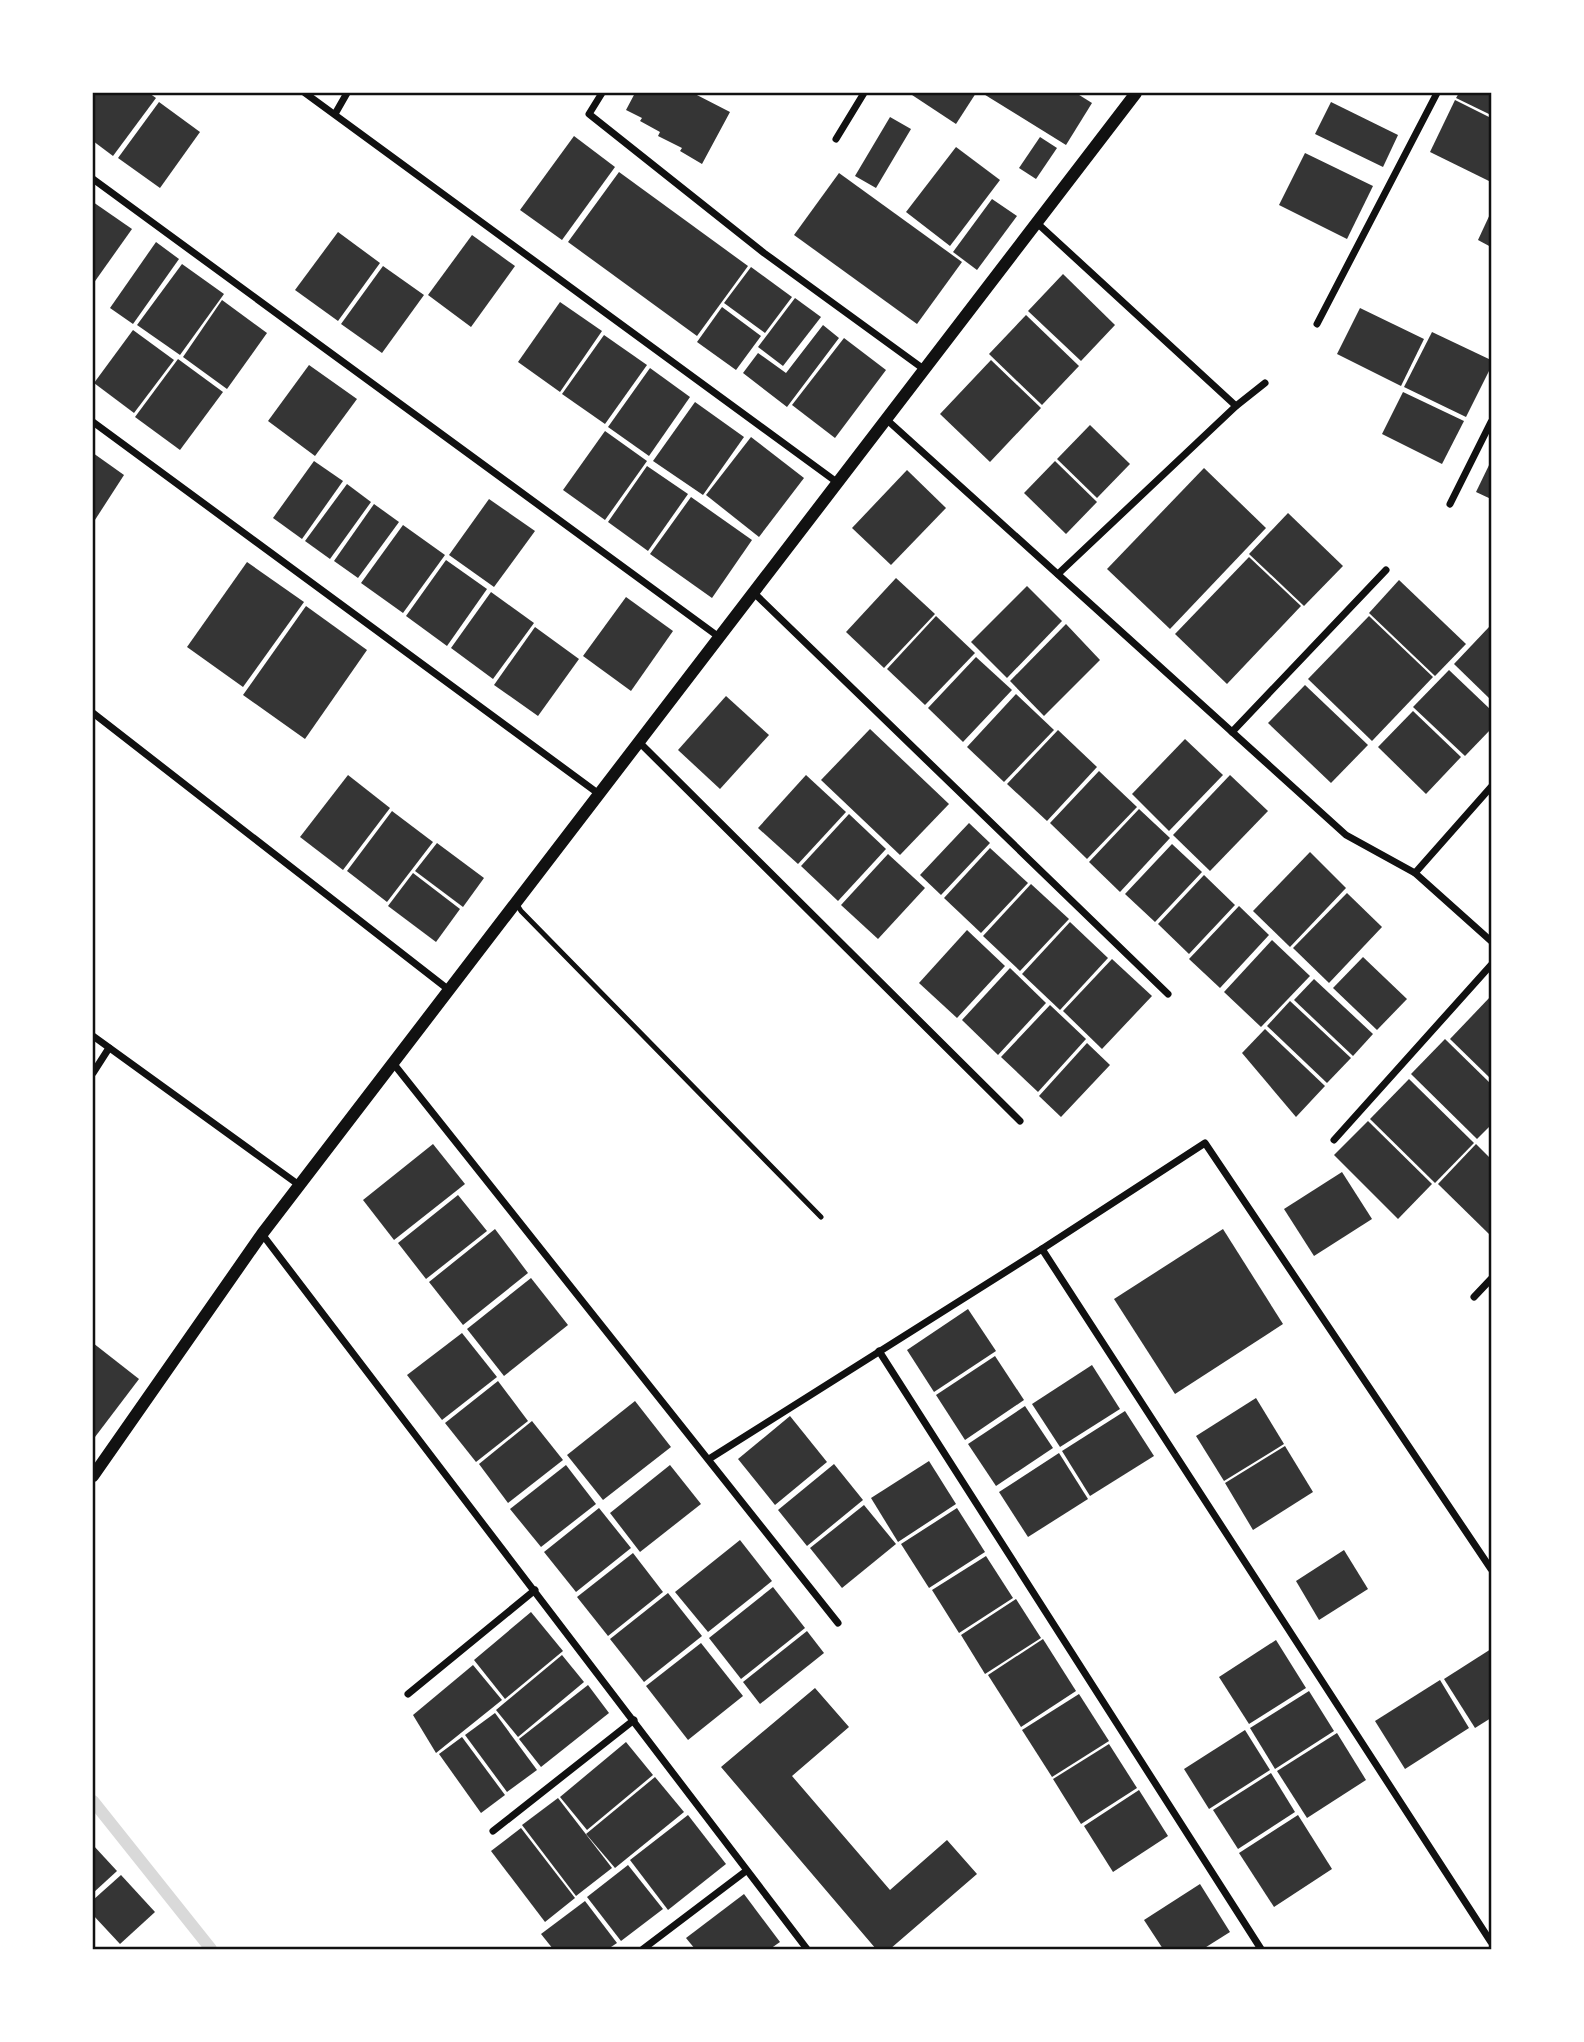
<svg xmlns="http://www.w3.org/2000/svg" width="1584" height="2042" viewBox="0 0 1584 2042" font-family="'Times New Roman',serif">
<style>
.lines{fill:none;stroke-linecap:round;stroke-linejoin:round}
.stream{stroke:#d9d9d9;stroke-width:12}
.building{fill:#353535}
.service{stroke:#111;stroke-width:5}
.minor{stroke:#111;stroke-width:7}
.tertiary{stroke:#111;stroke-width:12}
.neatline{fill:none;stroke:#111;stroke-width:2.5}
</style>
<rect width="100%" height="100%" fill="#fff"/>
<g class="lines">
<path class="stream" d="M93,1801L211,1949"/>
</g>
<g class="building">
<path d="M96,93H149L156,98L113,156L93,141V98Z"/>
<path d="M635,93H693L730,112L702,164L680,151L682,148L658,136L660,132L640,121L642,118L626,110Z"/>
<path d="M909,93H976L956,124Z"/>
<path d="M982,93H1076L1092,103L1066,145Z"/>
<path d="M1459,93H1491V115L1456,98Z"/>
<path d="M1455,100L1491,118V182L1430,152Z"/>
<path d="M159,102L200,132L160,188L118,158Z"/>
<path d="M1331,102L1398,135L1383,167L1315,134Z"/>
<path d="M890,117L911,129L876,188L855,176Z"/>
<path d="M574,136L615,167L562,240L520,210Z"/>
<path d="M1040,137L1057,148L1036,179L1019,168Z"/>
<path d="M956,147L1000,180L950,246L906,212Z"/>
<path d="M1305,153L1373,186L1347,239L1279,205Z"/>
<path d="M619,172L748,266L697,336L568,242Z"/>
<path d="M839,173L962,262L917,324L794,235Z"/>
<path d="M992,199L1017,216L977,270L953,252Z"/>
<path d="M93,202L132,229L93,284Z"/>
<path d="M1491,212V247L1478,240Z"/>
<path d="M338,232L380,263L338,321L295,290Z"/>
<path d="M472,235L515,266L471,327L428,295Z"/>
<path d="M156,242L179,259L133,324L110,308Z"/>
<path d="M182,264L224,294L180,355L137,325Z"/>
<path d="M383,266L424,295L382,353L341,324Z"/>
<path d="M751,267L792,297L765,333L724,303Z"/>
<path d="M1063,274L1115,325L1081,361L1028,311Z"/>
<path d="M795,298L821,317L783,366L758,347Z"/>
<path d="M222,300L267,333L227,389L183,357Z"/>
<path d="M560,302L602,331L560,392L518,362Z"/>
<path d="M722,307L761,336L736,370L697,342Z"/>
<path d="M1360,308L1424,339L1401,386L1337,354Z"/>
<path d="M1026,315L1079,366L1042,405L989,354Z"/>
<path d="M823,325L839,338L787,407L743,373L758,353L786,373Z"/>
<path d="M133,330L174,360L134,413L94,383Z"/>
<path d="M1432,332L1491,360V367L1466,417L1404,387Z"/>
<path d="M604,335L647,365L605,424L562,394Z"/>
<path d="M844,338L886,370L835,438L792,405Z"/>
<path d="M178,359L223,392L180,450L135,417Z"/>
<path d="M991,360L1041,408L990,462L940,414Z"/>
<path d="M309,365L357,399L315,456L268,421Z"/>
<path d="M650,368L690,397L649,456L608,427Z"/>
<path d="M1403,392L1464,421L1442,464L1382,434Z"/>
<path d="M695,402L744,437L703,495L653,461Z"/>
<path d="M1090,425L1130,464L1097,498L1057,459Z"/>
<path d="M605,431L647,461L605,520L563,490Z"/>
<path d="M751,437L804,478L759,537L706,495Z"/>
<path d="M93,453L124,475L93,523Z"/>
<path d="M314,461L343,481L302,539L273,518Z"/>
<path d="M1055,461L1097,502L1066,534L1024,493Z"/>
<path d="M1491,461V499L1476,492Z"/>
<path d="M647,466L688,494L648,551L608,522Z"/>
<path d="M1204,468L1266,528L1170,629L1107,569Z"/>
<path d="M907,470L946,508L891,565L852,528Z"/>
<path d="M347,484L371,502L330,559L305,541Z"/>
<path d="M691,497L752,540L712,598L650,554Z"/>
<path d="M489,499L535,531L494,587L449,555Z"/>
<path d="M374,504L399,522L358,578L334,561Z"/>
<path d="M1288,513L1343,566L1304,606L1249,554Z"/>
<path d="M403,525L445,555L403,613L361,583Z"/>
<path d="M1249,557L1301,606L1227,684L1175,634Z"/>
<path d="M446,560L487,589L447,646L406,616Z"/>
<path d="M247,562L304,602L243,687L187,647Z"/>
<path d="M896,578L935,614L884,668L846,632Z"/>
<path d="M1399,580L1466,644L1435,676L1369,613Z"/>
<path d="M1027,586L1062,621L1007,678L971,642Z"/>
<path d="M491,592L534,623L493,679L451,648Z"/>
<path d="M626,597L673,631L631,691L583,656Z"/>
<path d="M306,606L367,650L305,739L243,695Z"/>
<path d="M936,616L975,653L925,705L887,669Z"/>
<path d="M1369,616L1433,677L1372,741L1308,679Z"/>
<path d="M1066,624L1100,660L1044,716L1010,681Z"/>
<path d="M535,627L579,659L538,716L494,685Z"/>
<path d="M1489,627L1491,629V700L1454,664Z"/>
<path d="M976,657L1012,690L963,742L928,708Z"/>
<path d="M1449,670L1491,710V729L1465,756L1413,707Z"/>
<path d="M1305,685L1368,745L1331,783L1268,723Z"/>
<path d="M1016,694L1054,730L1004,782L967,747Z"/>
<path d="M726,696L769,735L720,789L678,750Z"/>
<path d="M1413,711L1461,757L1426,794L1378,747Z"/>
<path d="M870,729L949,804L900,855L821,780Z"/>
<path d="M1058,730L1097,767L1047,821L1007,784Z"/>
<path d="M1185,739L1223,775L1169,831L1132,794Z"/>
<path d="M1099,771L1137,807L1087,859L1050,823Z"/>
<path d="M348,775L390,808L343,870L300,837Z"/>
<path d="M806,775L846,812L798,864L758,828Z"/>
<path d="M1230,775L1268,811L1210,871L1173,835Z"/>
<path d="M1139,809L1170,838L1120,892L1089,862Z"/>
<path d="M392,811L433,842L387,902L347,871Z"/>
<path d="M849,814L886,849L838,901L801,866Z"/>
<path d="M969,823L990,843L941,895L920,875Z"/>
<path d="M437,843L484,878L463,907L415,871Z"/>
<path d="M1172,844L1202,872L1155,922L1125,894Z"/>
<path d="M990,848L1028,883L981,933L944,898Z"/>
<path d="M1310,852L1346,888L1290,947L1253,911Z"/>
<path d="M888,854L925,888L878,939L841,905Z"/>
<path d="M413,873L460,909L436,942L388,906Z"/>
<path d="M1204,875L1235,905L1189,954L1158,924Z"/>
<path d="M1031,884L1069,919L1020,971L983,936Z"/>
<path d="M1347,893L1382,927L1329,983L1293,948Z"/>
<path d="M1239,906L1269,935L1220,988L1189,959Z"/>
<path d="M1070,922L1108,958L1060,1010L1022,974Z"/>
<path d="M967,930L1005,966L957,1018L919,983Z"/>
<path d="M1272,940L1310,976L1261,1027L1224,992Z"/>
<path d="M1363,957L1407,999L1377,1030L1333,988Z"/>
<path d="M1112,959L1152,996L1102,1049L1063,1011Z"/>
<path d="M1010,968L1046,1003L998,1055L962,1020Z"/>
<path d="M1314,979L1373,1034L1353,1056L1294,1000Z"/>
<path d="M1491,996V1079L1450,1039Z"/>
<path d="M1290,1001L1351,1058L1327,1083L1267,1026Z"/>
<path d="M1050,1005L1086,1039L1038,1092L1001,1057Z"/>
<path d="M1265,1029L1325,1086L1296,1117L1242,1053Z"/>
<path d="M1445,1039L1491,1084V1125L1477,1139L1411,1074Z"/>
<path d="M1087,1043L1110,1065L1061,1117L1039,1096Z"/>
<path d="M1409,1079L1474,1143L1435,1183L1370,1119Z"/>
<path d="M1368,1121L1432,1184L1398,1219L1334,1155Z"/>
<path d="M433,1144L465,1184L394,1240L363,1200Z"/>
<path d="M1476,1144L1491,1159L1490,1235L1438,1184Z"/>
<path d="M1342,1172L1372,1219L1314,1256L1284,1209Z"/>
<path d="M458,1195L487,1231L426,1279L398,1243Z"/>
<path d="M495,1229L528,1273L463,1325L429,1282Z"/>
<path d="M1223,1229L1283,1324L1175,1394L1114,1299Z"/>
<path d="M531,1278L568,1325L504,1376L467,1329Z"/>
<path d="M968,1309L996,1351L934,1392L907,1350Z"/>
<path d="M462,1333L497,1377L442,1420L407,1375Z"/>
<path d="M93,1343L139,1379L95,1437L93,1435Z"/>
<path d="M995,1356L1024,1400L965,1440L936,1395Z"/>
<path d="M1092,1365L1120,1409L1060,1447L1032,1404Z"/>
<path d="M498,1381L528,1421L476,1462L445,1423Z"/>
<path d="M1256,1398L1284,1444L1224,1481L1196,1436Z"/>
<path d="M635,1401L671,1447L603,1500L567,1455Z"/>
<path d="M1025,1406L1053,1448L996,1486L968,1444Z"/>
<path d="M1125,1411L1154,1456L1090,1496L1062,1451Z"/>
<path d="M790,1416L827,1462L775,1505L738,1459Z"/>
<path d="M532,1421L563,1460L508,1503L479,1464Z"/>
<path d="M1285,1446L1313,1492L1253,1530L1225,1483Z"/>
<path d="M1059,1453L1088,1499L1028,1537L999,1492Z"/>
<path d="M929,1461L956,1504L898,1542L871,1498Z"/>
<path d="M834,1464L863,1500L807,1546L778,1510Z"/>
<path d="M566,1465L596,1504L541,1547L510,1509Z"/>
<path d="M670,1465L701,1504L640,1552L610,1513Z"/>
<path d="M864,1505L896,1544L842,1588L810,1548Z"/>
<path d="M599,1508L631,1548L576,1592L544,1552Z"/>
<path d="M957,1508L985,1552L929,1588L901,1544Z"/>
<path d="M740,1540L772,1581L708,1632L675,1592Z"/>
<path d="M1344,1550L1368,1589L1319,1620L1296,1581Z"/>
<path d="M633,1553L663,1592L608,1636L577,1597Z"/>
<path d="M986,1556L1013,1598L959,1633L932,1590Z"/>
<path d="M773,1587L805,1628L741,1679L709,1638Z"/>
<path d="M668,1593L702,1636L644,1682L610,1639Z"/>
<path d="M1016,1599L1041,1638L985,1674L961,1635Z"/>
<path d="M531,1612L563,1651L505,1699L474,1660Z"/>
<path d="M807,1631L824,1653L760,1704L743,1682Z"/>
<path d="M1043,1639L1076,1691L1021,1727L988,1675Z"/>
<path d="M1276,1640L1306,1688L1249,1724L1219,1677Z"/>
<path d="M701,1643L743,1696L688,1740L646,1686Z"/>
<path d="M1491,1649V1718L1475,1728L1444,1679Z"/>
<path d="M562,1655L584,1682L518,1737L496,1710Z"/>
<path d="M473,1665L502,1700L436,1753L413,1715Z"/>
<path d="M1440,1680L1469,1728L1405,1769L1375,1721Z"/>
<path d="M588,1685L609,1713L541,1767L519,1739Z"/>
<path d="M815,1688L849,1727L792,1776L890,1890L947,1840L977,1874L890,1949H876L721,1767Z"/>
<path d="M1309,1691L1334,1731L1275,1769L1250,1728Z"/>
<path d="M1079,1694L1109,1741L1052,1777L1022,1730Z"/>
<path d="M495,1713L537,1770L507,1792L465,1735Z"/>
<path d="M1245,1730L1270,1770L1209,1809L1184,1769Z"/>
<path d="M1337,1733L1366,1780L1307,1818L1277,1771Z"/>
<path d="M462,1737L505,1795L481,1813L439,1754Z"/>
<path d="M626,1742L653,1775L587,1830L560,1797Z"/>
<path d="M1109,1744L1137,1788L1081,1824L1053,1779Z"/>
<path d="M1271,1773L1295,1812L1238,1849L1213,1810Z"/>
<path d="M655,1777L684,1812L615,1868L586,1834Z"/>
<path d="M1139,1790L1168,1836L1113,1872L1084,1826Z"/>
<path d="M558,1798L612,1868L576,1896L522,1825Z"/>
<path d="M688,1815L726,1864L668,1910L630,1860Z"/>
<path d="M1298,1815L1332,1869L1274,1907L1239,1853Z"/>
<path d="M521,1828L575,1898L545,1922L491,1851Z"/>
<path d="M93,1845L117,1871L93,1893Z"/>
<path d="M628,1865L663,1909L621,1941L587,1897Z"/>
<path d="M121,1875L155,1912L120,1944L93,1915V1900Z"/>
<path d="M1200,1884L1230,1932L1203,1949H1163L1144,1920Z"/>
<path d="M744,1894L780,1942L770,1949H695L686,1938Z"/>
<path d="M585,1901L617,1943L608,1949H553L541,1934Z"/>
</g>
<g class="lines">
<path class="service" d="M516,903L521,911L821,1217"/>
<g class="minor">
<path d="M305,93L838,483"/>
<path d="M602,93L589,114L764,253L925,370"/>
<path d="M335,114L347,93"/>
<path d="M836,139L864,93"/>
<path d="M93,179L719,637"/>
<path d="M1037,223L1236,406"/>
<path d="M1317,324L1437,93"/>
<path d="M886,419L1346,835L1415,873L1491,941"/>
<path d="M93,422L599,794"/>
<path d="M1450,504L1491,422"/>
<path d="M1058,574L1236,406L1265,383"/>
<path d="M754,593L1168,994"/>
<path d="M93,713L449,990"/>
<path d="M1232,732L1386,570"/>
<path d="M639,742L1020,1121"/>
<path d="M1415,873L1491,787"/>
<path d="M93,1036L299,1185"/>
<path d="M393,1063L838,1623"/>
<path d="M93,1073L109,1048"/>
<path d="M1334,1140L1491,965"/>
<path d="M262,1234L807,1949"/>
<path d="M1042,1249L1491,1942"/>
<path d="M1474,1297L1491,1279"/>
<path d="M879,1351L1261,1949"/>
<path d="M709,1459L1042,1249L1205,1143L1491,1569"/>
<path d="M408,1694L535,1590"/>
<path d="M493,1831L634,1720"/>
<path d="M643,1949L746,1871"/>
</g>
<path class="tertiary" d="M93,1476L262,1234L1136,93"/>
</g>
<rect width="1584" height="2042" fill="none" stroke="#ffffff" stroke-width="189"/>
<rect x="94" y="94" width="1396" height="1854" class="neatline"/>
</svg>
